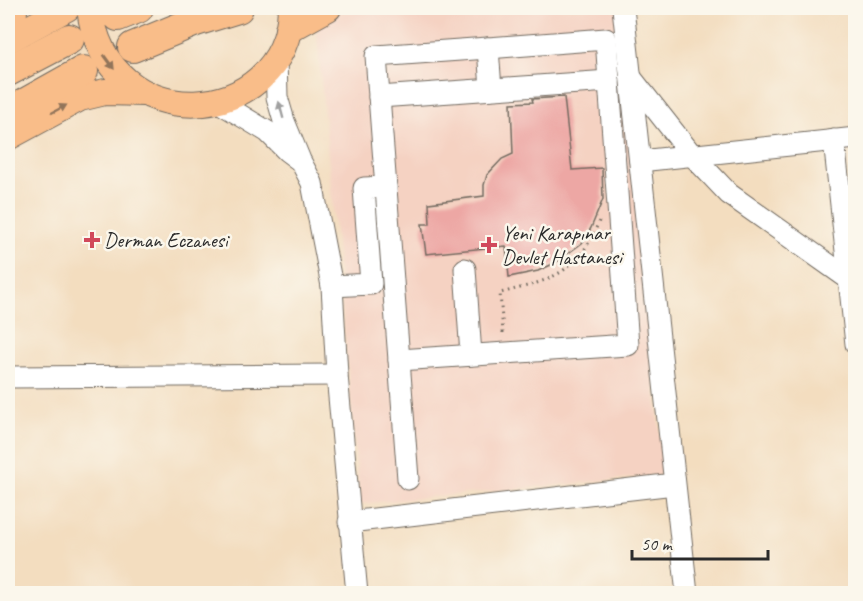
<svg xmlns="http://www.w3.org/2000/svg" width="863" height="601" viewBox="0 0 863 601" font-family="Caveat,sans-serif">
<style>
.built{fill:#f5d2c2}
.building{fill:#eda7a4}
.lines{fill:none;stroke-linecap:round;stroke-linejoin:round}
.minor-casing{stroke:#71695f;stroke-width:23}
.major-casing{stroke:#71695f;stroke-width:28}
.highway-casing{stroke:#71695f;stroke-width:32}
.path{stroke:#71695f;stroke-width:3;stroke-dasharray:1.5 4.5;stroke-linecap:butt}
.minor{stroke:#fff;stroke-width:21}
.major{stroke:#f9bd89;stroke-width:26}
.highway{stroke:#f9bd89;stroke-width:30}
.oneway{fill:#92745a}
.oneway2{fill:#a0a0a0}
.poi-dot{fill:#d1495b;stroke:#fbf7ec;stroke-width:2}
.labels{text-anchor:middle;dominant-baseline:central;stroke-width:5;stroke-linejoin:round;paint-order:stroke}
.poi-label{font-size:21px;fill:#2b2b2b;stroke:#fbf7ec;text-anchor:start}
</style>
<rect width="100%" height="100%" fill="#fbf7ec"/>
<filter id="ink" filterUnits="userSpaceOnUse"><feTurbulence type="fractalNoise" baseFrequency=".0167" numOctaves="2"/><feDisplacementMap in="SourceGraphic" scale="12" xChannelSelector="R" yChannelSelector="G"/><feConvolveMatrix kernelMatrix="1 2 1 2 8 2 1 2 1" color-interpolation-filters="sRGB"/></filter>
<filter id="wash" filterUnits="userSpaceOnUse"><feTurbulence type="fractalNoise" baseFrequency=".008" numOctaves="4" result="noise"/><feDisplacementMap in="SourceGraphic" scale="24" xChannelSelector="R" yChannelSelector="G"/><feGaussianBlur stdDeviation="1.35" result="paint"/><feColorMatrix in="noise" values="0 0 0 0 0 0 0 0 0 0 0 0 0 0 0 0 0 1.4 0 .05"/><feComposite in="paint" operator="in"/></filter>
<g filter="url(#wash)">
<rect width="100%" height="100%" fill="#f3ddbf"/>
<path class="built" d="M401,8H618L664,475L360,504L315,14Z"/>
<g id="blocks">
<path class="building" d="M564,97L572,170L602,168L603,199L591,228L582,243L555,263L538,271L509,277L506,246L426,254L422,224H430L429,203L484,196V185L487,175L502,159L513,154L511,103L533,102L532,99Z"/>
</g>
</g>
<g filter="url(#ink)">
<use href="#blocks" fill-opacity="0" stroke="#71695f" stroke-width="1.5"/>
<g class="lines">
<defs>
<g id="minor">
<path d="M623,8L687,594"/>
<path d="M488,48L606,39L609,81"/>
<path d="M276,57L277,97L284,121L300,160L312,183L332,286L337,375L357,594"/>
<path d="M632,79L692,155L729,194L849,279L856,280"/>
<path d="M379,97L609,81L628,345L399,360"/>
<path d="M217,101L268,132L287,151L299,160"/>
<path d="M834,140L856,344"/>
<path d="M640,161L856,138"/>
<path d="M465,269L471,355"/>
<path d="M332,286L371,284L364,188L386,187"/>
<path d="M8,377L337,375"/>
<path d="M408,479L376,56L488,48L491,89"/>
<path d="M349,522L674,484"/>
</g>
<g id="major">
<path d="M90,8C104,140 287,131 291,8"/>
<path d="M288,30L328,8"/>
<path d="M13,37L14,8"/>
<path d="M8,40L67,8"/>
<path d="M8,137L80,98L105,92L144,93"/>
</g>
<g id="highway">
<path d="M118,16L138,8"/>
<path d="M133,47L196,21L238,8"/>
<path d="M8,71L69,39"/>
<path d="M8,113L83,71"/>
</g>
</defs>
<use href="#minor" class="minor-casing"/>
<use href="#major" class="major-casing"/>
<use href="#highway" class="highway-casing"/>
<path class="path" d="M503,333L500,293C550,281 579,273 599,221"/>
<use href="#minor" class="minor"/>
<use href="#major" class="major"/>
<use href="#highway" class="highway"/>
</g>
<defs><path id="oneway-solid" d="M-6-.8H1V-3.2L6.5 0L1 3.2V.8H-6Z" transform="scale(1.5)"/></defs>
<g class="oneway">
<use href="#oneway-solid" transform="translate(109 62) rotate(54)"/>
<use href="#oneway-solid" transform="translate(59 109) rotate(-28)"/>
</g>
<use class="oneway2" href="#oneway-solid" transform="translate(281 110) rotate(-105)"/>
</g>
<g class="poi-dot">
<path d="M89 231h6v6h6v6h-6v6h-6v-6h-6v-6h6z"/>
<path d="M486 236h6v6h6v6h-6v6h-6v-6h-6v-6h6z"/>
</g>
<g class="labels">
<g class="poi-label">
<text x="502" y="233">Yeni Karapınar<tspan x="502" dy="24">Devlet Hastanesi</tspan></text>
<text x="104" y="240">Derman Eczanesi</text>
</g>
</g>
<rect width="863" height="601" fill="none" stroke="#fbf7ec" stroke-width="30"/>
<path d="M632 550v9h136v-9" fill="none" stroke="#2b2b2b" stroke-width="3"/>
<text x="641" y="550" font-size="18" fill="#2b2b2b" stroke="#fbf7ec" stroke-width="4.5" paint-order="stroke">50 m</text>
</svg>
